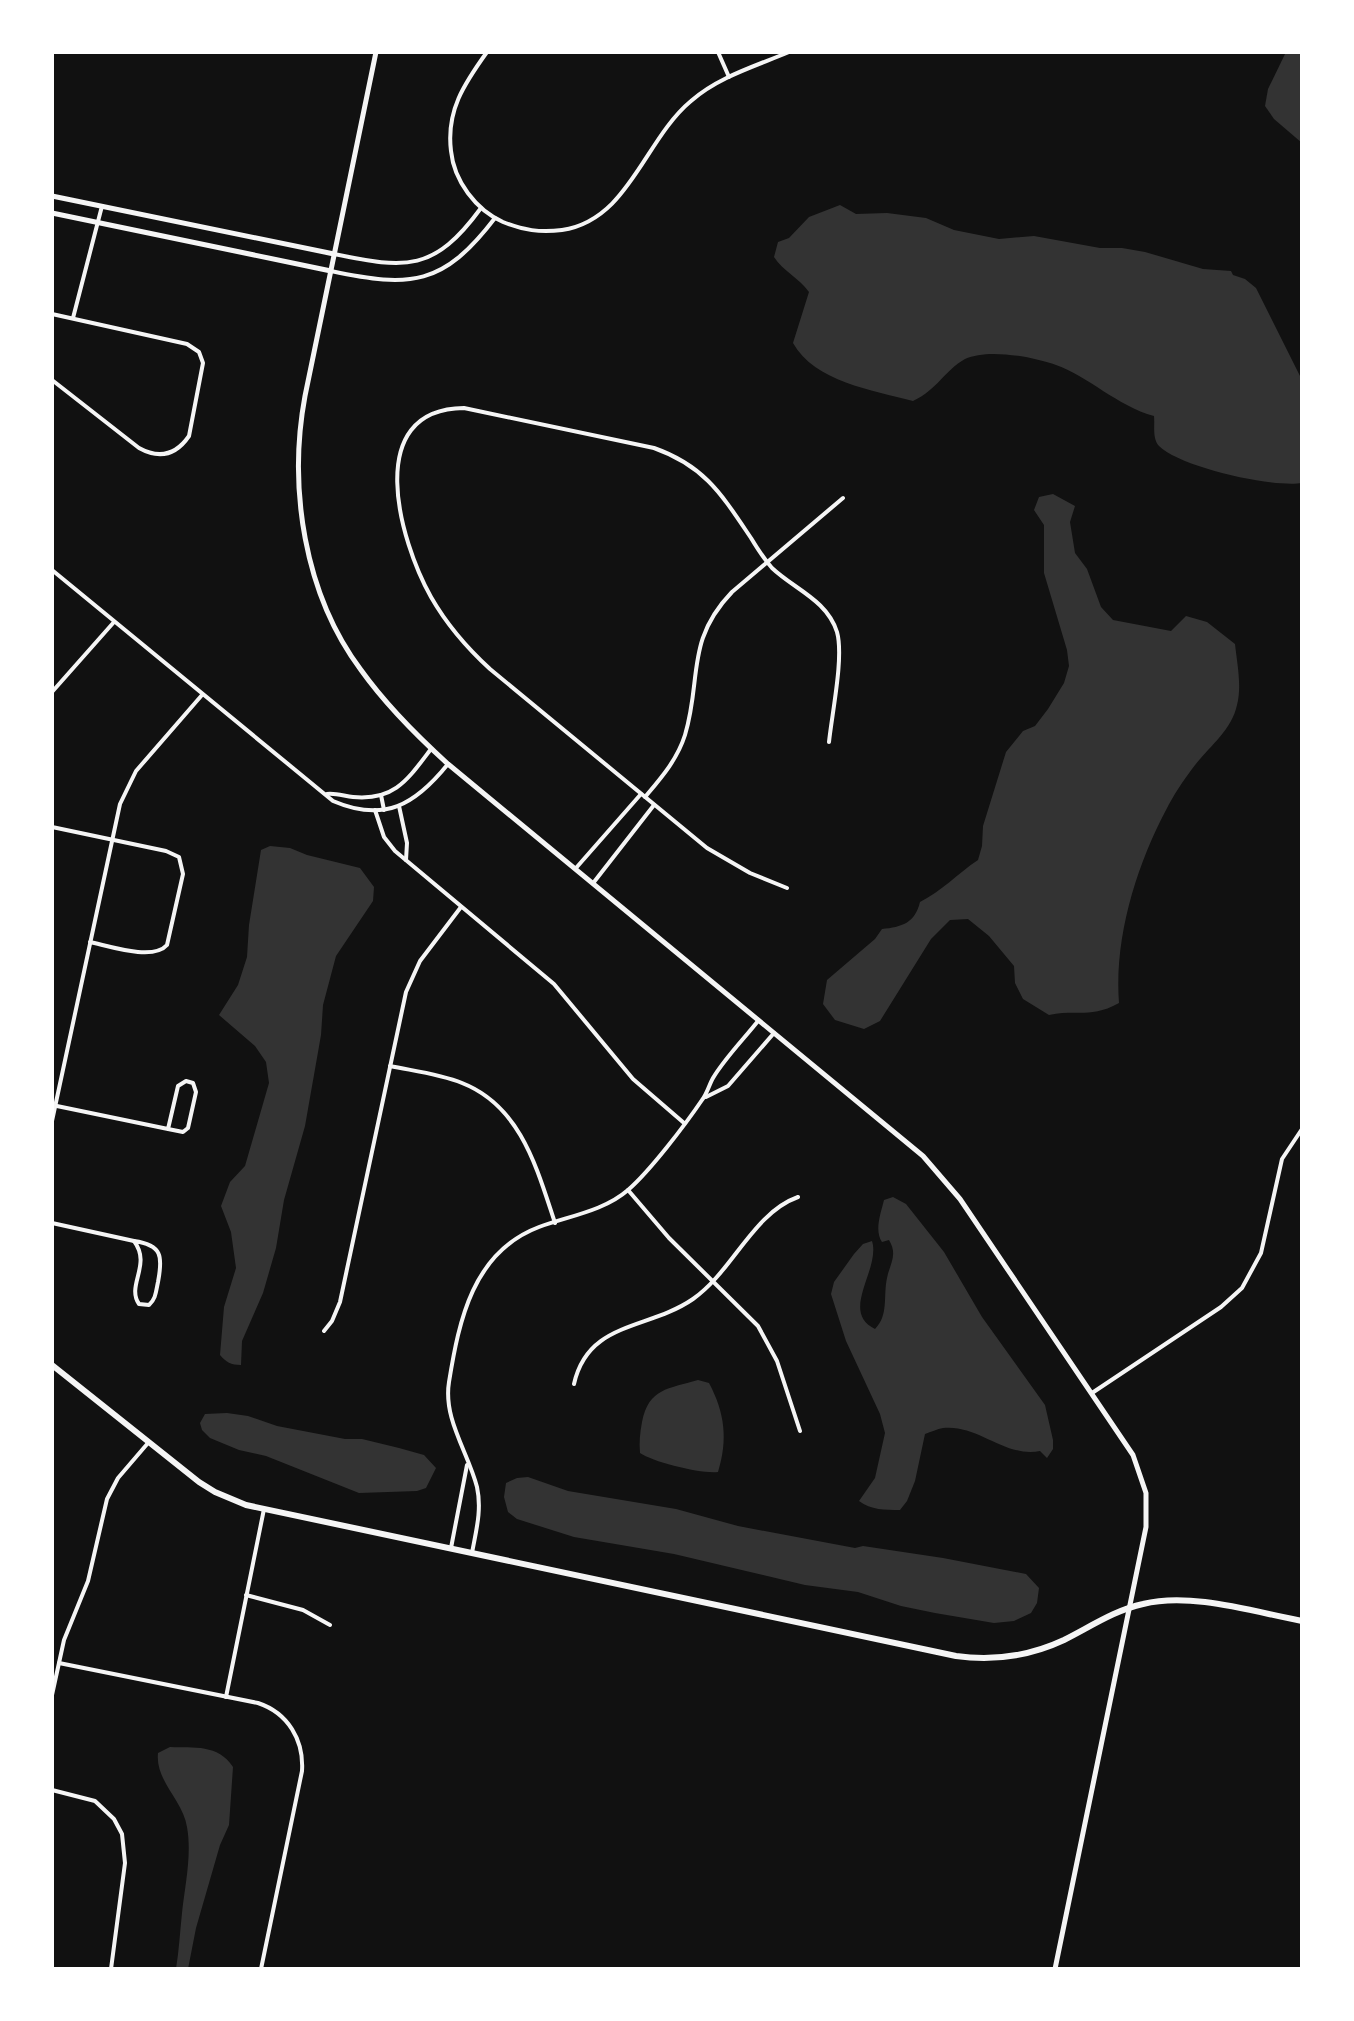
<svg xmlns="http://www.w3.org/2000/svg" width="1354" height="2021" viewBox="0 0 1354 2021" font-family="Inter,sans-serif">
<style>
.water{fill:#333}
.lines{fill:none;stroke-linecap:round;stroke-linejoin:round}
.minor{stroke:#f5f5f5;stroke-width:4}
.tertiary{stroke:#f5f5f5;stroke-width:5}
.secondary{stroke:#f5f5f5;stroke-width:6}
</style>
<rect width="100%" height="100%" fill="#111"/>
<g class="water">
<path d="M1286,52H1302V143L1274,119L1265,106L1268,89Z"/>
<path d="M840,205L856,214L887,213L926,218L954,230L999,239L1034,236L1100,248H1122L1145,252L1203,269L1231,271L1233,275L1245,279L1256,288L1302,380V483C1272,488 1180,467 1159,446C1152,438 1155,426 1154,416C1117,406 1088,376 1056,365C1033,357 988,348 965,359C945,370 937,390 913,401C872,390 815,382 793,343L809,292C799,278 783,271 774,257L778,242L789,238L809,217Z"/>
<path d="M1053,494L1075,506L1070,522L1075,553L1087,569L1101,607L1113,620L1171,631L1186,616L1207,622L1235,644C1237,663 1242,686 1237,705C1231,732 1208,747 1192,769C1183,781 1173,796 1166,810C1136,867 1114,938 1119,1003C1090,1019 1078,1009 1049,1015L1023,999L1015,983L1014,966L989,936L968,919L950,920L931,939L880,1021L864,1029L835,1020L823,1004L827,980L875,939L882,929C902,927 915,923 920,902C942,891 957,874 978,860L982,846L983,826L1006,752L1023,731L1035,726L1048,709L1064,683L1069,666L1067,650L1044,573V525L1034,510L1039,497Z"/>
<path d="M270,846L290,848L307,855L360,868L374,887L373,901L336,956L323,1005L321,1035L305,1126L284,1200L276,1248L263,1293L242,1341L241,1365C231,1365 226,1362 220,1355L224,1307L236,1268L231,1232L221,1206L230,1182L245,1166L269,1083L266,1062L255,1046L219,1015L238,985L247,957L249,925L261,850Z"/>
<path d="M893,1197L906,1204L944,1252L982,1317L1045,1405L1053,1440V1449L1047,1458L1040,1451C1005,1458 978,1424 943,1428C937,1429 931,1432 925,1434L915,1481L907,1501L900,1510C885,1510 871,1510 859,1501L875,1478L885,1433L880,1414L846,1341L831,1294L834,1282L854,1254L863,1244L872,1241C881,1269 839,1312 875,1329C889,1315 883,1296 887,1278C890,1263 898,1255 889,1240L882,1242C874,1230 881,1213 884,1200Z"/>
<path d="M698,1380L709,1383C725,1413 728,1440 718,1472C701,1474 653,1462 640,1453C639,1442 640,1433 642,1422C649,1388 668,1389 698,1380Z"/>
<path d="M227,1413L248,1416L277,1426L345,1439H362L399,1448L424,1455L436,1468L426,1488L417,1491L359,1493L266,1456L239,1450L210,1438L202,1430L200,1423L205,1414Z"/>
<path d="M528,1477L568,1491L676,1509L738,1526L855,1548L863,1546L943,1558L1026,1574L1039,1588L1037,1603L1031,1613L1014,1621L994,1623L935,1613L901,1606L858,1592L805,1585L674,1554L574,1537L517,1519L508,1512L504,1497L506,1483L517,1478Z"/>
<path d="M170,1747C194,1748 218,1744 233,1767L229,1825L220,1845L196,1928L188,1969H176C179,1950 180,1932 182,1913C185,1885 192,1855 187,1827C183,1800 155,1781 158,1753Z"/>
</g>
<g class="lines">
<g class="minor">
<path d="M487,52C464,84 446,111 451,151C454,181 476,210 503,222C523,230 540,233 562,230C629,220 644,140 691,101C718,77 756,66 789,52"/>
<path d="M718,52L729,77"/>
<path d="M334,254C407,269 434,272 481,208"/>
<path d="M331,271C411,288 443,286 495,218"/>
<path d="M52,314L187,344L199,352L203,363L189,436C176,455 159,459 139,448L52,380"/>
<path d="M73,318L102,206"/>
<path d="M52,570L333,801C384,823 415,805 448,764"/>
<path d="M52,692L114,622"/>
<path d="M327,794C336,793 344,796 353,797C395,801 408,779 431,749"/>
<path d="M381,795L384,810"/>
<path d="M645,797C661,778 677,760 685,735C702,679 685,641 732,592L843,498"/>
<path d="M399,806L407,843L406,860"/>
<path d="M375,810L384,837L395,851L554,984L633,1079L684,1123"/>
<path d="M52,827L166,851L179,857L183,874L167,945C153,961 109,946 90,942"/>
<path d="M576,868L641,794"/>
<path d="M594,882L654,805"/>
<path d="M787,888L750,873L707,848L490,669C467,648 447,625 431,597C400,542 361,409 464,408L654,448C705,466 722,495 751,538C757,548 764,559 772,568C794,589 827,600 837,632C844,657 832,713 829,742"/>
<path d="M390,1066C414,1071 440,1074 462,1083C521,1106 537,1169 555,1223"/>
<path d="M706,1097L728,1086L774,1033"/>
<path d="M52,1105L168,1129L183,1132L188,1128L196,1092L193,1083L186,1081L178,1086L168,1129"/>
<path d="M52,1121L120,804L136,771L202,695"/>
<path d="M628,1190L669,1238L758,1326L777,1361L800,1431"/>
<path d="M52,1223L134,1241"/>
<path d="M134,1241C162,1245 163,1256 158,1282C156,1291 156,1299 149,1305L139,1304C126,1285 152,1265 134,1241Z"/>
<path d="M324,1331L332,1321L340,1302L406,992L420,961L461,907"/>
<path d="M574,1384C588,1321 648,1330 693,1299C732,1272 753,1213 798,1197"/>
<path d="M1092,1393L1221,1307L1242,1288L1261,1253L1282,1159L1302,1129"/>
<path d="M451,1548L467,1465"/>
<path d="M472,1553C476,1531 482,1510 477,1487C468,1452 443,1419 449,1382C459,1320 473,1252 539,1227C569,1216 604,1211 628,1190C650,1171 685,1125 702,1100C707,1094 709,1085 713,1078C725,1058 743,1040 758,1021"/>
<path d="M246,1595L303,1610L330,1625"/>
<path d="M59,1663L258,1703C288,1713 304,1740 302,1771L261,1969"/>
<path d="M52,1695L64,1640L88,1581L107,1499L118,1478L148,1443"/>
<path d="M226,1697L264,1509"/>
<path d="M52,1790L95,1801L114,1819L122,1834L125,1863L111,1969"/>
</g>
<g class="tertiary">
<path d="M376,52L305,396C288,487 304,594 361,670C386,705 416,735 448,764L923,1156L960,1199L1133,1455L1146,1493V1527L1055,1969"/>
<path d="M52,196L334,254"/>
<path d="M52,213L331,271"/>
</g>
<path class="secondary" d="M52,1365L199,1482L215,1492L246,1505L956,1656C993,1661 1030,1656 1064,1640C1090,1627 1115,1610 1143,1604C1191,1592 1254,1612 1302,1621"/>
</g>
<rect width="1354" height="2021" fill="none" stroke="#ffffff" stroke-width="108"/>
</svg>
